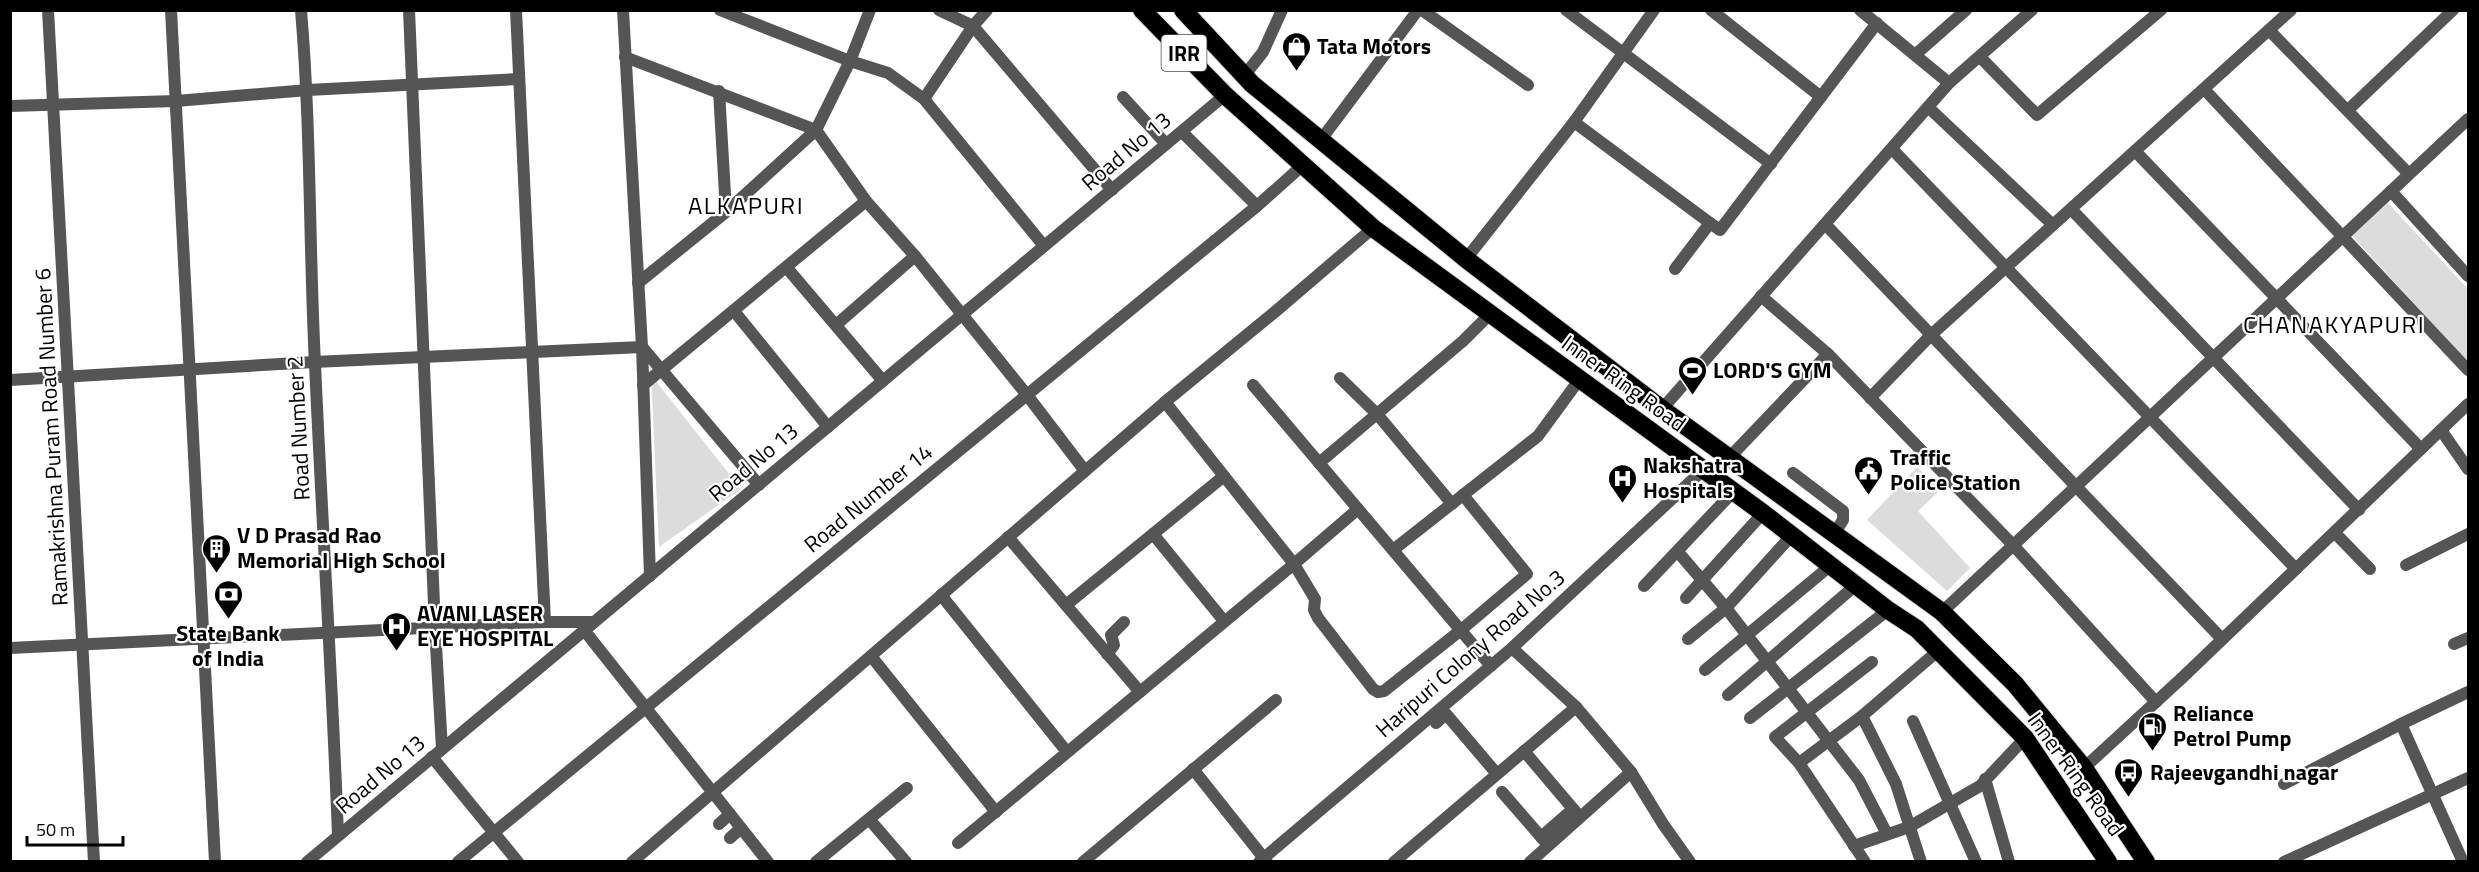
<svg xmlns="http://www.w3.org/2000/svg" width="2479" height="872" viewBox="0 0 2479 872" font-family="'Titillium Web',sans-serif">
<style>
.green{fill:#dcdcdc}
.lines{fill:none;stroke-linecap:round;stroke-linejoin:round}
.highway-casing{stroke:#dbdbdb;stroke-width:20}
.street{stroke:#555;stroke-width:12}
.highway{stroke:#000;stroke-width:18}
.labels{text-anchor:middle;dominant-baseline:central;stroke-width:4.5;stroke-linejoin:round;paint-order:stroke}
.shield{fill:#fff;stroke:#4c4c4c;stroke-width:1.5}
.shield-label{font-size:21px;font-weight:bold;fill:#000}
.poi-label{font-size:22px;font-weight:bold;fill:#000;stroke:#fff;text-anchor:start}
.street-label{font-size:22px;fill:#000;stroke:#fff}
.neighbourhood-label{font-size:24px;letter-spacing:1.5px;fill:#000;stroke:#fff}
</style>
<rect width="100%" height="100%" fill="#fff"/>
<g class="green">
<path d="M2388,203L2468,289V362L2352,236Z"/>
<path d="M651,375L741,489L659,547Z"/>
<path d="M1917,467L1940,490L1918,511L1970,568L1947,591L1867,520Z"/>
</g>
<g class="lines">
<defs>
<g id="highway">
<path d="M1142,10L1225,95L1373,228L1763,513L1888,610L1917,629L2025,738L2108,862"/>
<path d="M1183,10L1252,84L1466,259L1662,409L1942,612L2015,684L2084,768L2146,862"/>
</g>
</defs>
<use href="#highway" class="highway-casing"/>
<g class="street">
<path d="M48,10L94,862"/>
<path d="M171,10L215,862"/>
<path d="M301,10C311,128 309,246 315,364C322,521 332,678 338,835"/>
<path d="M409,10L435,628L442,749"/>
<path d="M516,10L545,622"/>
<path d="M623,10L642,347L650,576"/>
<path d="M720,10L850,61L888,73L924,99L1044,246"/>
<path d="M939,10L973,26L1112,190"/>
<path d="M1422,10L1528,85"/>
<path d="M1566,10L1771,164"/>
<path d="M1711,10L1821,97"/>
<path d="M1860,10L1949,83"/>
<path d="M2269,30L2409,174"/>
<path d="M1916,54L1966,10"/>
<path d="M625,57L816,130L866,201L915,256L1027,395L1085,471"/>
<path d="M1980,57L2037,115L2161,10"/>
<path d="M1244,76L1263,52L1282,10"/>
<path d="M2204,89L2468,370"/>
<path d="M719,91L726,212"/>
<path d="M1123,97L1166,144"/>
<path d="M924,99L973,26L987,10"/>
<path d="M10,106L176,101L308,90L518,79"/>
<path d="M1928,107L2053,225"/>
<path d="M2348,110L2453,10"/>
<path d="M1574,122L1710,223"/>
<path d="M1182,132L1257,206"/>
<path d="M1320,141L1418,10"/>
<path d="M1892,149L2296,569"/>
<path d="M2135,151L2421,449"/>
<path d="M2391,191L2468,276"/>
<path d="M2071,209L2359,510"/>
<path d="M1825,224L2222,639"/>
<path d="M1466,259L1574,122L1654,10"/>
<path d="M787,268L883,381"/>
<path d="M1675,269L1710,223L1720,230L1877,23"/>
<path d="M638,283L726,212L816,130L850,61L870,10"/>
<path d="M734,311L828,427"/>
<path d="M836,325L915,256"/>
<path d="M1828,354L2013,545L2156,702"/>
<path d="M1340,378L1377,414L1452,504"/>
<path d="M10,380L314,362L642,347L759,485"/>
<path d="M643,385L866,201"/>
<path d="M1253,385L1491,666"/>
<path d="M1870,398L1931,335L2291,10"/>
<path d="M1662,409L1949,83L2032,10"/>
<path d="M2441,430L2468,469"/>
<path d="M1729,458L1828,354L1761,296"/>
<path d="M1319,463L1463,341L1489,315"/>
<path d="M1793,473L1843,511V520L1834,534"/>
<path d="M1358,509L1294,564L1315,599L1314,610L1318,618L1373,689L1378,692L1384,691L1461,630L1527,574L1463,495"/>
<path d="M2335,533L2370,569"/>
<path d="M1153,534L1224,621"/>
<path d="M1008,537L1140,692"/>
<path d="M1393,550L1538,436L1579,380"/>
<path d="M1678,552L1726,608L1859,780L1887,834"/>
<path d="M2406,565L2468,534"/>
<path d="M1644,586L1733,492"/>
<path d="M941,595L1067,752"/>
<path d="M1686,598L1763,513"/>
<path d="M1066,605L1224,476"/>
<path d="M1942,612L2468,119"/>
<path d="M584,630L768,862"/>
<path d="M1688,639L1726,608L1792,535"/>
<path d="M2454,644L2468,638"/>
<path d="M10,648L545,622H594"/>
<path d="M1512,648L1576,707L1631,772L1663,824L1690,862"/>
<path d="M1107,654L1114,645L1111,635L1124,622"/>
<path d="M871,656L996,812"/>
<path d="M1705,670L1830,566"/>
<path d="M1728,695L1856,585"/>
<path d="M1862,716L1896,784L1921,862"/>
<path d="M1750,718L1888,610"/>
<path d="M1913,721L1976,862"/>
<path d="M1436,723L1446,714L1497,774"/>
<path d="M1524,751L1580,817"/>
<path d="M432,757L518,862"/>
<path d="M1799,763L1862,716L1939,650"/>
<path d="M2084,768L2183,677L2468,404"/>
<path d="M1193,769L1267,862"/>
<path d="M1985,779L2009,862"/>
<path d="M2284,784L2401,724"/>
<path d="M1502,792L1548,845"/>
<path d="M869,819L906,862"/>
<path d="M719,824L730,814"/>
<path d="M1541,837L1573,809"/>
<path d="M730,838L741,828"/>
<path d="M958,843L1294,564L1165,402"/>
<path d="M1854,846L1909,827L1980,786L2025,738"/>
<path d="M307,862L1225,95"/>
<path d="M458,862L1257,206L1303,165"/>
<path d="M632,862L1165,402L1276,311L1373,228"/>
<path d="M816,862L907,788"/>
<path d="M1083,862L1276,700"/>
<path d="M1259,862L1512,648L1703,470"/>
<path d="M1394,862L1576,707"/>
<path d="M1530,862L1631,772"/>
<path d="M1865,862L1799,763L1775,737L1872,662"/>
<path d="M2284,862L2468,778"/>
<path d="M2463,862L2401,724L2468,692"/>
</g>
<use href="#highway" class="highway"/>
</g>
<defs>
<symbol id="shop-pin" viewBox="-11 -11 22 30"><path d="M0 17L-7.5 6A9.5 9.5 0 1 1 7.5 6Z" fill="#000" stroke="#fff"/><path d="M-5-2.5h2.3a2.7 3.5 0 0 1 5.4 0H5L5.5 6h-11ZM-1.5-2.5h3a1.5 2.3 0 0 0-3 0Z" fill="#fff"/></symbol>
<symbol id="stadium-pin" viewBox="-11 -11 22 30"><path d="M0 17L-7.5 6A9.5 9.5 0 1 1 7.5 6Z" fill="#000" stroke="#fff"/><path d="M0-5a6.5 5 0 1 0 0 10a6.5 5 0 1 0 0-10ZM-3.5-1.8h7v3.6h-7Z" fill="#fff"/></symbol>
<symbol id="civic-pin" viewBox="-11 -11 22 30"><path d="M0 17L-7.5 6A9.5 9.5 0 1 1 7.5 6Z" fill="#000" stroke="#fff"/><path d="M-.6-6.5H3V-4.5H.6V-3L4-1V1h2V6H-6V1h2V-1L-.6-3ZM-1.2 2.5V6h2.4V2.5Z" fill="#fff"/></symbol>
<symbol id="hospital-pin" viewBox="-11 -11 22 30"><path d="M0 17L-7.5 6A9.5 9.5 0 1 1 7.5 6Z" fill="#000" stroke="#fff"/><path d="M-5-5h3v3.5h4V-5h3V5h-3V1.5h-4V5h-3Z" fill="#fff"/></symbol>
<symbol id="building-pin" viewBox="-11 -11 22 30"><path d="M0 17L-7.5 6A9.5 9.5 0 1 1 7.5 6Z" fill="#000" stroke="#fff"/><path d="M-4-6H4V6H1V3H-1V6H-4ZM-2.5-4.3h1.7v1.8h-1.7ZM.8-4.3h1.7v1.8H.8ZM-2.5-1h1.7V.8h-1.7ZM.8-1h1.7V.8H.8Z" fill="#fff"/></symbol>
<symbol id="bank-pin" viewBox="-11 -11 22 30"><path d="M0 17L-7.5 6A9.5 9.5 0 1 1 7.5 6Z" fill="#000" stroke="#fff"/><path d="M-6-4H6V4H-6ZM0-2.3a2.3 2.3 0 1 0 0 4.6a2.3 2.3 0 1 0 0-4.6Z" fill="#fff"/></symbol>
<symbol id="fuel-pin" viewBox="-11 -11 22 30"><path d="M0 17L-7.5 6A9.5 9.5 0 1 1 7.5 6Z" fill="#000" stroke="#fff"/><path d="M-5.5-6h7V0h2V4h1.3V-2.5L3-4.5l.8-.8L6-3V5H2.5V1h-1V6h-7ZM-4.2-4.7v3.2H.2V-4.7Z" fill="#fff"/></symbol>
<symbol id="bus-pin" viewBox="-11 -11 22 30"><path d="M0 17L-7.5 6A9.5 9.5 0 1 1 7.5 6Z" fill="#000" stroke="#fff"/><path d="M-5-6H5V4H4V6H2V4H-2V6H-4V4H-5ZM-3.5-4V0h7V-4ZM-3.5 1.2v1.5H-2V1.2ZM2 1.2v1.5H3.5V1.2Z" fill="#fff"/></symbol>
</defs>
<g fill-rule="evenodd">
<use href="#shop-pin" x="1280" y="30" width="33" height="45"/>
<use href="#stadium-pin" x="1676" y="354" width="33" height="45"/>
<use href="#civic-pin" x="1852" y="454" width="33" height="45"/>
<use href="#hospital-pin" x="1606" y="462" width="33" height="45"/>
<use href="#building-pin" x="200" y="532" width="33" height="45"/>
<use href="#bank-pin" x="212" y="578" width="33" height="45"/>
<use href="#hospital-pin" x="380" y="610" width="33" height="45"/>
<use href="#fuel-pin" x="2136" y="710" width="33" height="45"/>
<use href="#bus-pin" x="2112" y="756" width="33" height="45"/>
</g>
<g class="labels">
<rect class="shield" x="1161.5" y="35" width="45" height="36" rx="4.5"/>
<g class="shield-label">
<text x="1184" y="53">IRR</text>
</g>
<g class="poi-label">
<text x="1317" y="46">Tata Motors</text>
<text x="1713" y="370">LORD'S GYM</text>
<text x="1890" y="457">Traffic<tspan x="1890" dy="25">Police Station</tspan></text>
<text x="1643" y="465">Nakshatra<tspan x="1643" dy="25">Hospitals</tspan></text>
<text x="237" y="535">V D Prasad Rao<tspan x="237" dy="25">Memorial High School</tspan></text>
<text x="417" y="613">AVANI LASER<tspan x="417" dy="25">EYE HOSPITAL</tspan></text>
<text x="228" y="633" text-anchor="middle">State Bank<tspan x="228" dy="25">of India</tspan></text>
<text x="2173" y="713">Reliance<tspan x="2173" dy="25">Petrol Pump</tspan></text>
<text x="2150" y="772">Rajeevgandhi nagar</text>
</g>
<g class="street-label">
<text transform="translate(1126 151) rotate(-40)">Road No 13</text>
<text transform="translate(1624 383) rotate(36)">Inner Ring Road</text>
<text transform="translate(298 428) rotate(-93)">Road Number 2</text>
<text transform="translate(51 437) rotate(-93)">Ramakrishna Puram Road Number 6</text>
<text transform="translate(753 462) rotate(-40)">Road No 13</text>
<text transform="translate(868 498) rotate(-39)">Road Number 14</text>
<text transform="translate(1470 653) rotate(-41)">Haripuri Colony Road No.3</text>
<text transform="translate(380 774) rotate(-40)">Road No 13</text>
<text transform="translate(2076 774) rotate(54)">Inner Ring Road</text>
</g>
<g class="neighbourhood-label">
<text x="746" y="205">ALKAPURI</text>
<text x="2334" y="324">CHANAKYAPURI</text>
</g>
</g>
<rect width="2479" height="872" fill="none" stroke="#000000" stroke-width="24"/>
<path d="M27 836v9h96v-9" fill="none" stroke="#000000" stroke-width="3"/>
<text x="36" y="836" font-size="18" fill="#000000" stroke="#ffffff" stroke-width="4.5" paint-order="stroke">50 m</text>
</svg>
